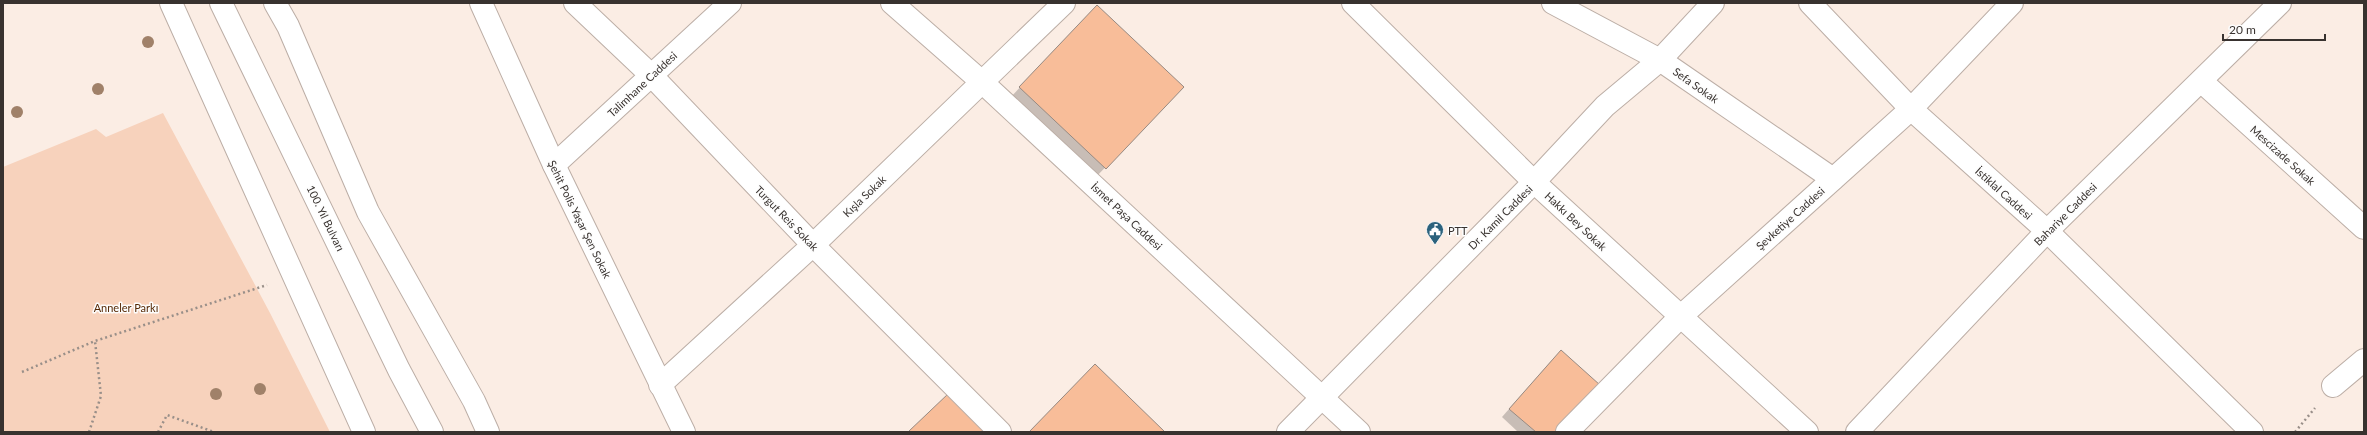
<svg xmlns="http://www.w3.org/2000/svg" width="2367" height="435" viewBox="0 0 2367 435" font-family="Lato,sans-serif">
<style>
.green{fill:#f7d2bc}
.shadow{fill:#0003}
.building{fill:#f8bd99;stroke:#978a82}
.lines{fill:none;stroke-linecap:round;stroke-linejoin:round}
.minor-casing{stroke:#bcaea6;stroke-width:24}
.major-casing{stroke:#bcaea6;stroke-width:24}
.path{stroke:#998f89;stroke-width:2.5;stroke-dasharray:2 3;stroke-linecap:butt}
.minor{stroke:#fff;stroke-width:22}
.major{stroke:#fff;stroke-width:22}
.tree{fill:#a08169}
.labels{text-anchor:middle;dominant-baseline:central;stroke-width:3;stroke-linejoin:round;paint-order:stroke}
.street-label{font-size:11px;fill:#38322f;stroke:#fdfdfd}
.poi-label{font-size:11px;fill:#38322f;stroke:#fdfdfd;text-anchor:start}
.park-label{font-size:11px;fill:#562905;stroke:#fdfdfd}
</style>
<rect width="100%" height="100%" fill="#fbede4"/>
<path class="green" d="M163,113L270,313L330,432H3V167L96,129L106,137Z"/>
<g class="shadow">
<path d="M1086,17L1182,88L1094,179L1009,99Z"/>
<path d="M1552,360L1558,432H1518L1502,417Z"/>
</g>
<g class="building">
<path d="M1097,5L1184,87L1106,169L1019,87Z"/>
<path d="M1561,350L1600,385L1559,432H1536L1509,409Z"/>
<path d="M1095,364L1165,432H1029Z"/>
<path d="M949,393L986,432H908Z"/>
</g>
<g class="lines">
<defs>
<g id="minor">
<path d="M481,3L554,165L684,432"/>
<path d="M575,3L652,76L813,245L1000,432"/>
<path d="M892,3L982,82L1359,432"/>
<path d="M1353,3L1534,182L1807,432"/>
<path d="M1553,3L1660,60L1833,179"/>
<path d="M1810,3L1911,109L2047,231L2252,432"/>
<path d="M2201,81L2364,228"/>
<path d="M554,165L730,3"/>
<path d="M660,385L813,245L1064,3"/>
<path d="M2333,386L2364,360"/>
<path d="M1857,432L2047,231L2280,3"/>
</g>
<g id="major">
<path d="M171,3L364,432"/>
<path d="M221,3L399,370L432,432"/>
<path d="M275,3L288,26L368,212L474,401L488,432"/>
<path d="M1288,432L1534,182L1605,106L1660,60L1713,3"/>
<path d="M1567,432L1680,317L1911,109L2012,3"/>
</g>
</defs>
<use href="#minor" class="minor-casing"/>
<use href="#major" class="major-casing"/>
<g class="path">
<path d="M22,372L95,341L267,285"/>
<path d="M89,432L101,396L95,341"/>
<path d="M158,432L167,415L214,432"/>
<path d="M2295,432L2315,408"/>
</g>
<use href="#minor" class="minor"/>
<use href="#major" class="major"/>
</g>
<g class="tree">
<circle cx="148" cy="42" r="6"/>
<circle cx="98" cy="89" r="6"/>
<circle cx="17" cy="112" r="6"/>
<circle cx="260" cy="389" r="6"/>
<circle cx="216" cy="394" r="6"/>
</g>
<defs>
<symbol id="civic-pin" viewBox="-11 -11 22 30"><path d="M0 17L-7.5 6A9.5 9.5 0 1 1 7.5 6Z" fill="#2c627d" stroke="#fdfdfd"/><path d="M-.6-6.5H3V-4.5H.6V-3L4-1V1h2V6H-6V1h2V-1L-.6-3ZM-1.2 2.5V6h2.4V2.5Z" fill="#fff"/></symbol>
</defs>
<g fill-rule="evenodd">
<use href="#civic-pin" x="1425" y="220" width="20" height="27"/>
</g>
<g class="labels">
<g class="street-label">
<text transform="translate(642 84) rotate(-43)">Talimhane Caddesi</text>
<text transform="translate(1696 85) rotate(35)">Sefa Sokak</text>
<text transform="translate(2283 155) rotate(42)">Mescizade Sokak</text>
<text transform="translate(2004 193) rotate(42)">İstiklal Caddesi</text>
<text transform="translate(864 196) rotate(-44)">Kışla Sokak</text>
<text transform="translate(2065 214) rotate(-45)">Bahariye Caddesi</text>
<text transform="translate(1127 216) rotate(43)">İsmet Paşa Caddesi</text>
<text transform="translate(1500 217) rotate(-45)">Dr. Kamil Caddesi</text>
<text transform="translate(326 218) rotate(64)">100. Yıl Bulvarı</text>
<text transform="translate(787 218) rotate(46)">Turgut Reis Sokak</text>
<text transform="translate(1790 218) rotate(-42)">Şevketiye Caddesi</text>
<text transform="translate(580 219) rotate(64)">Şehit Polis Yaşar Şen Sokak</text>
<text transform="translate(1576 221) rotate(43)">Hakkı Bey Sokak</text>
</g>
<g class="poi-label">
<text x="1448" y="230">PTT</text>
</g>
<g class="park-label">
<text x="126" y="307">Anneler Parkı</text>
</g>
</g>
<rect width="2367" height="435" fill="none" stroke="#38322f" stroke-width="8"/>
<path d="M2223 34v6h102v-6" fill="none" stroke="#38322f" stroke-width="2"/>
<text x="2229" y="34" font-size="12" fill="#38322f" stroke="#fdfdfd" stroke-width="3" paint-order="stroke">20 m</text>
</svg>
